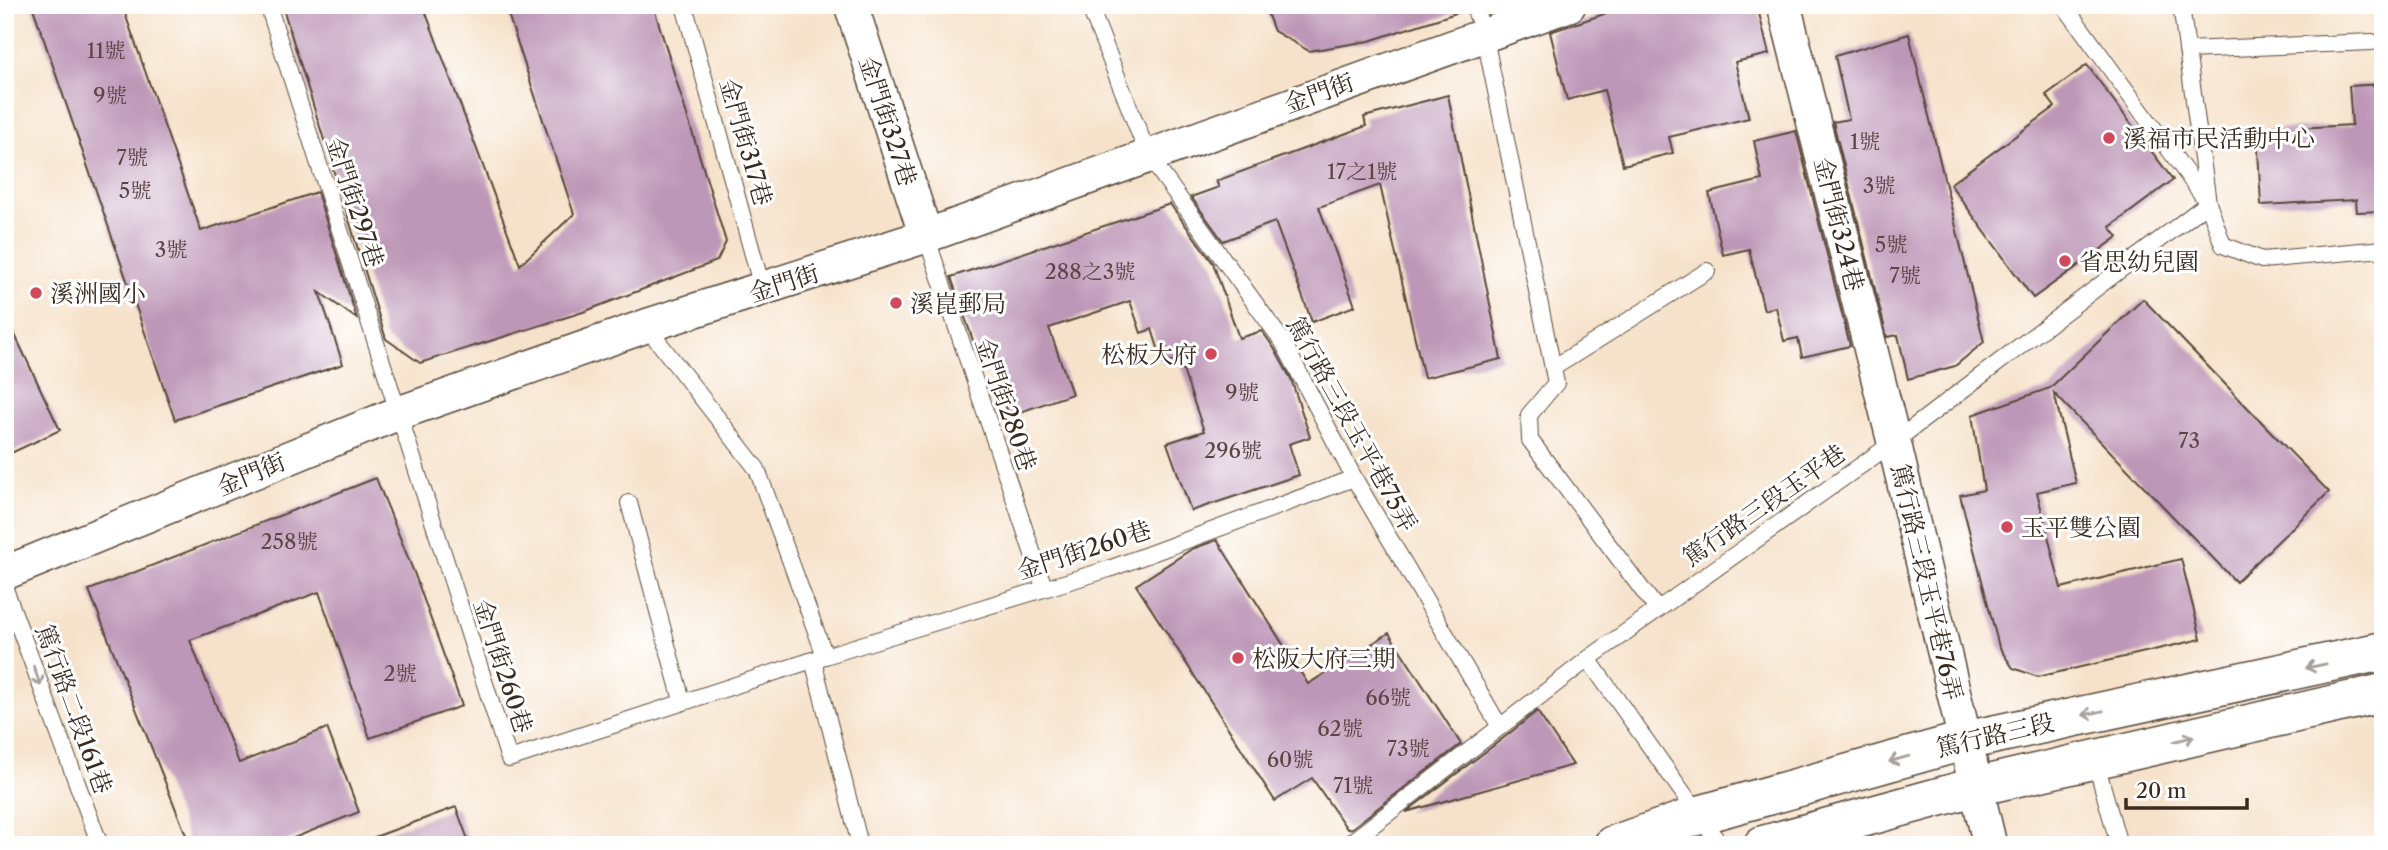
<svg xmlns="http://www.w3.org/2000/svg" width="2388" height="850" viewBox="0 0 2388 850" font-family="'Libre Caslon Text','Noto Serif TC',serif">
<style>
.building{fill:#bd97b7}
.lines{fill:none;stroke-linecap:round;stroke-linejoin:round}
.lane-casing{stroke:#574638;stroke-width:18}
.street-casing{stroke:#574638;stroke-width:36}
.secondary-casing{stroke:#574638;stroke-width:41}
.lane{stroke:#fff;stroke-width:16}
.street{stroke:#fff;stroke-width:33}
.secondary{stroke:#fff;stroke-width:38}
.oneway{stroke:#a79f9a}
.poi-dot{fill:#d1495b;stroke:#fff;stroke-width:2.5}
.labels{text-anchor:middle;dominant-baseline:central;stroke-width:6;stroke-linejoin:round;paint-order:stroke}
.number-label{font-size:21px;fill:#5c4544}
.street-label{font-size:24px;fill:#3b2a1e;stroke:#fff}
.poi-label{font-size:24px;fill:#3b2a1e;stroke:#fff;text-anchor:start}
</style>
<rect width="100%" height="100%" fill="#fff"/>
<filter id="ink" filterUnits="userSpaceOnUse"><feTurbulence type="fractalNoise" baseFrequency=".0143" numOctaves="2"/><feDisplacementMap in="SourceGraphic" scale="14" xChannelSelector="R" yChannelSelector="G"/><feConvolveMatrix kernelMatrix="1 2 1 2 8 2 1 2 1" color-interpolation-filters="sRGB"/></filter>
<filter id="wash" filterUnits="userSpaceOnUse"><feTurbulence type="fractalNoise" baseFrequency=".00686" numOctaves="4" result="noise"/><feDisplacementMap in="SourceGraphic" scale="28" xChannelSelector="R" yChannelSelector="G"/><feGaussianBlur stdDeviation="1.57" result="paint"/><feColorMatrix in="noise" values="0 0 0 0 0 0 0 0 0 0 0 0 0 0 0 0 0 1.4 0 .05"/><feComposite in="paint" operator="in"/></filter>
<g filter="url(#wash)">
<rect width="100%" height="100%" fill="#f6e2ca"/>
<g id="blocks">
<g class="building">
<path d="M32,5H122L201,231L317,192L357,319L319,292L343,364L175,420Z"/>
<path d="M282,5H423L520,265L574,214L505,5H653L726,242L717,261L583,312L420,363L386,339Z"/>
<path d="M1264,5H1458L1459,12L1369,41L1309,51L1274,31Z"/>
<path d="M1631,5H1757L1769,54L1735,62L1749,118L1669,137L1673,153L1623,165L1604,90L1567,100L1550,32Z"/>
<path d="M1909,34L1984,342L1955,366L1908,379L1898,335L1887,337L1833,122L1849,119L1835,56Z"/>
<path d="M2087,65L2173,180L2110,227L2118,237L2033,298L1950,184L2055,107L2046,95Z"/>
<path d="M2383,84V211L2357,212L2356,200L2261,205L2257,130L2352,125L2349,86Z"/>
<path d="M1448,95L1501,359L1424,378L1380,185L1319,207L1355,306L1312,322L1275,222L1223,241L1191,197L1219,187L1216,181L1366,126L1364,117Z"/>
<path d="M1796,131L1850,346L1802,357L1798,338L1784,341L1776,307L1764,310L1749,249L1723,255L1709,193L1762,180L1754,141Z"/>
<path d="M1170,204L1213,263L1239,338L1262,331L1274,348L1291,379L1310,437L1289,444L1299,475L1191,511L1167,443L1204,431L1179,359L1163,364L1152,329L1141,333L1130,301L1049,328L1072,394L1009,416L988,352L978,355L951,277Z"/>
<path d="M2143,299L2329,492L2236,582L2054,393L2076,483L2037,492L2061,588L2181,559L2201,639L2038,677L2013,668L1999,647L1960,495L1984,490L1972,415L2050,388Z"/>
<path d="M5,314L60,430L5,456Z"/>
<path d="M376,478L415,575L462,706L370,738L319,592L190,640L239,763L327,728L359,812L276,845H190L89,590Z"/>
<path d="M1217,540L1308,684L1389,633L1461,744L1352,828L1347,829L1312,778L1275,801L1136,585L1192,549Z"/>
<path d="M1537,711L1573,765L1406,812L1506,736Z"/>
<path d="M456,807L470,845H365L364,841Z"/>
</g>
</g>
</g>
<g filter="url(#ink)">
<use href="#blocks" fill-opacity="0" stroke="#574638" stroke-width="2"/>
<g class="lines">
<defs>
<g id="lane">
<path d="M268,5L509,759L825,656"/>
<path d="M684,5L763,291"/>
<path d="M1089,5L1148,155L1283,342L1354,478L1500,727"/>
<path d="M1473,5L1484,33L1556,383L1529,415L1530,440L1656,608"/>
<path d="M2181,5L2208,203L2223,245L2262,260L2383,249"/>
<path d="M2187,50L2372,42"/>
<path d="M926,236L1044,587"/>
<path d="M646,326L757,469L825,656L1109,569L1354,478"/>
<path d="M1553,368L1707,271"/>
<path d="M629,503L682,701"/>
<path d="M5,589L100,845"/>
<path d="M1588,659L1720,845"/>
<path d="M813,660L860,845"/>
<path d="M2095,760L2119,845"/>
<path d="M1347,845L1588,659L1894,442L2208,203L2064,5"/>
</g>
<g id="street">
<path d="M851,5L926,236"/>
<path d="M1784,5L1894,442L1990,845"/>
<path d="M5,573L399,413L646,326L926,236L1569,5"/>
</g>
<g id="secondary">
<path d="M1613,845L1699,815L1964,741L2383,651"/>
<path d="M1763,845L1975,787L2383,693"/>
</g>
</defs>
<use href="#lane" class="lane-casing"/>
<use href="#street" class="street-casing"/>
<use href="#secondary" class="secondary-casing"/>
<use href="#lane" class="lane"/>
<use href="#street" class="street"/>
<use href="#secondary" class="secondary"/>
</g>
<defs><path id="oneway-shaft" d="M-6 0H5M1.5-3L5.5 0L1.5 3" fill="none" stroke-width="1.6" stroke-linecap="round" stroke-linejoin="round" transform="scale(1.75)"/></defs>
<g class="oneway">
<use href="#oneway-shaft" transform="translate(2316 666) rotate(168)"/>
<use href="#oneway-shaft" transform="translate(37 676) rotate(70)"/>
<use href="#oneway-shaft" transform="translate(2093 713) rotate(168)"/>
<use href="#oneway-shaft" transform="translate(2184 739) rotate(-14)"/>
<use href="#oneway-shaft" transform="translate(1899 759) rotate(164)"/>
</g>
</g>
<g class="poi-dot">
<circle cx="2109" cy="138" r="7"/>
<circle cx="2065" cy="261" r="7"/>
<circle cx="36" cy="293" r="7"/>
<circle cx="896" cy="303" r="7"/>
<circle cx="1211" cy="354" r="7"/>
<circle cx="2007" cy="527" r="7"/>
<circle cx="1238" cy="658" r="7"/>
</g>
<g class="labels">
<g class="number-label">
<text x="106" y="50">11號</text>
<text x="110" y="95">9號</text>
<text x="1865" y="141">1號</text>
<text x="132" y="157">7號</text>
<text x="1362" y="171">17之1號</text>
<text x="1879" y="185">3號</text>
<text x="135" y="190">5號</text>
<text x="1891" y="244">5號</text>
<text x="171" y="249">3號</text>
<text x="1090" y="271">288之3號</text>
<text x="1905" y="275">7號</text>
<text x="1242" y="392">9號</text>
<text x="2189" y="440">73</text>
<text x="1233" y="450">296號</text>
<text x="289" y="541">258號</text>
<text x="400" y="673">2號</text>
<text x="1388" y="697">66號</text>
<text x="1340" y="728">62號</text>
<text x="1408" y="748">73號</text>
<text x="1290" y="759">60號</text>
<text x="1353" y="785">71號</text>
</g>
<g class="street-label">
<text transform="translate(1319 93) rotate(-20)">金門街</text>
<text transform="translate(888 121) rotate(72)">金門街327巷</text>
<text transform="translate(746 142) rotate(74)">金門街317巷</text>
<text transform="translate(355 202) rotate(72)">金門街297巷</text>
<text transform="translate(1839 224) rotate(76)">金門街324巷</text>
<text transform="translate(784 283) rotate(-18)">金門街</text>
<text transform="translate(1006 404) rotate(71)">金門街280巷</text>
<text transform="translate(1352 424) rotate(61)">篤行路三段玉平巷75弄</text>
<text transform="translate(251 474) rotate(-23)">金門街</text>
<text transform="translate(1764 505) rotate(-35)">篤行路三段玉平巷</text>
<text transform="translate(1084 550) rotate(-18)">金門街260巷</text>
<text transform="translate(1927 582) rotate(77)">篤行路三段玉平巷76弄</text>
<text transform="translate(503 666) rotate(72)">金門街260巷</text>
<text transform="translate(74 709) rotate(70)">篤行路二段161巷</text>
<text transform="translate(1995 735) rotate(-13)">篤行路三段</text>
</g>
<g class="poi-label">
<text x="2123" y="138">溪福市民活動中心</text>
<text x="2079" y="261">省思幼兒園</text>
<text x="50" y="293">溪洲國小</text>
<text x="910" y="303">溪崑郵局</text>
<text x="1197" y="354" text-anchor="end">松板大府</text>
<text x="2021" y="527">玉平雙公園</text>
<text x="1252" y="658">松阪大府三期</text>
</g>
</g>
<rect width="2388" height="850" fill="none" stroke="#fff" stroke-width="28"/>
<path d="M2126 798v10h121v-10" fill="none" stroke="#3b2a1e" stroke-width="3.5"/>
<text x="2136" y="798" font-size="21" fill="#3b2a1e" stroke="#ffffff" stroke-width="5" paint-order="stroke">20 m</text>
</svg>
